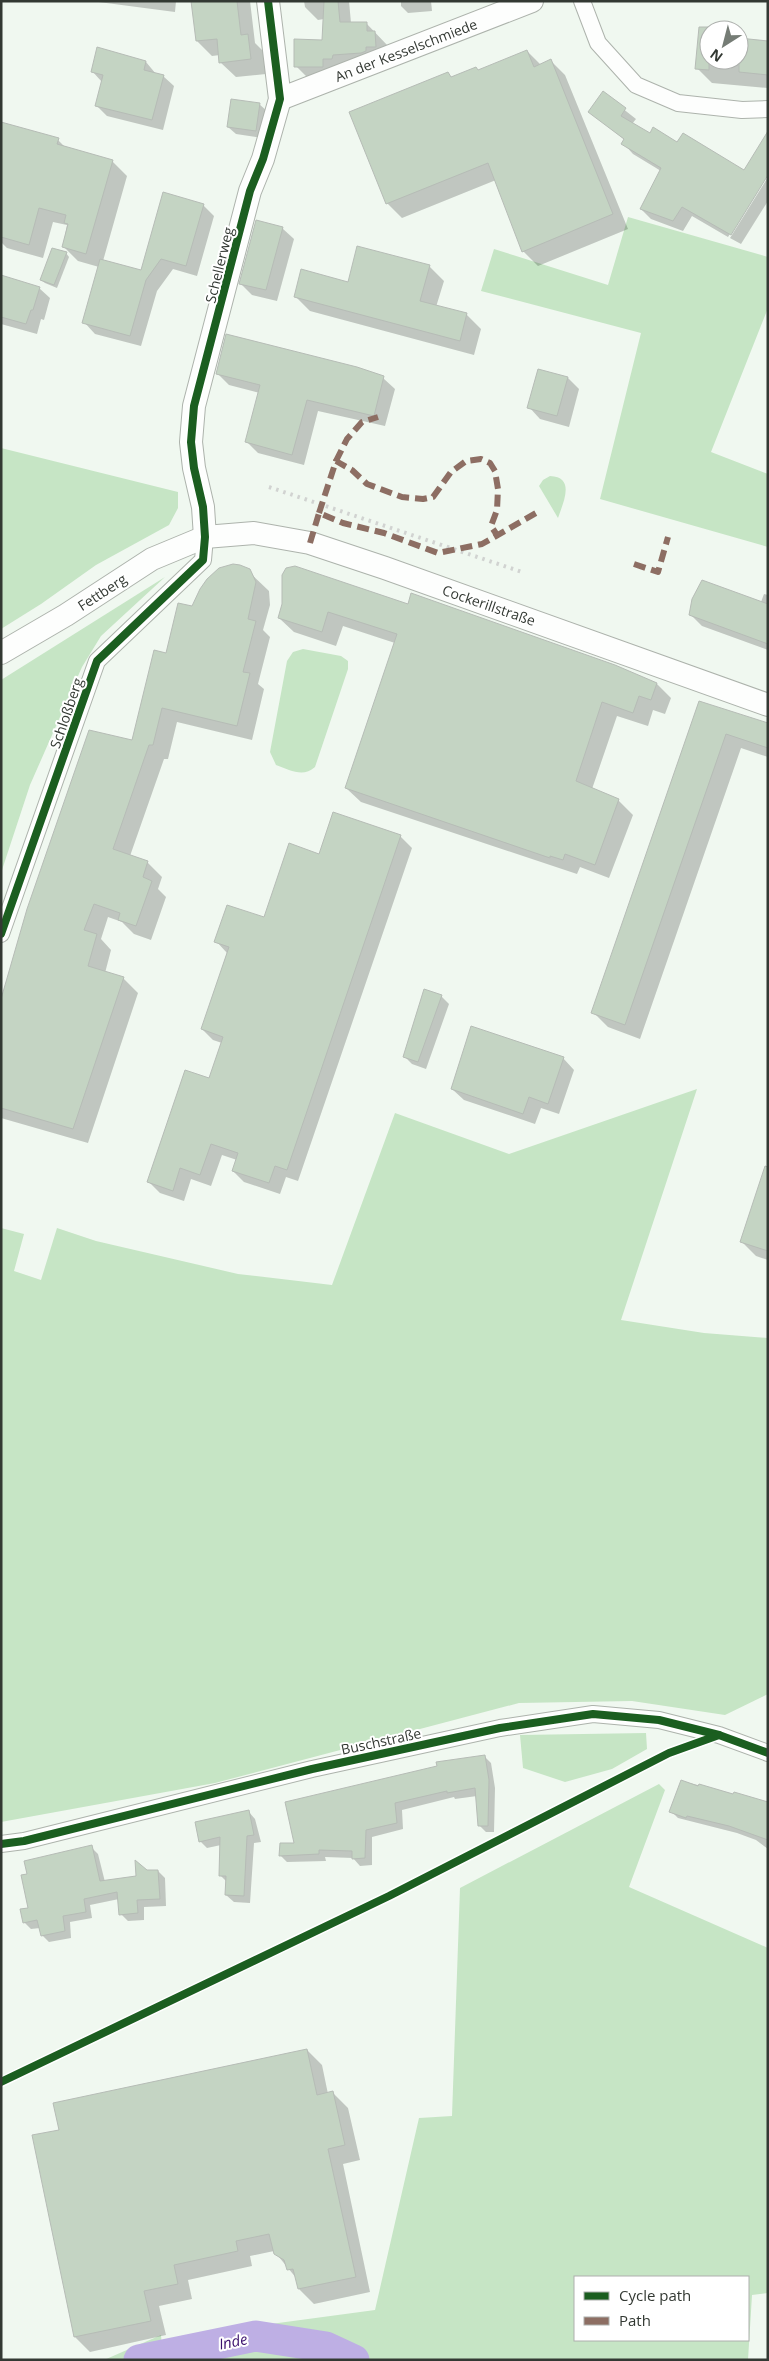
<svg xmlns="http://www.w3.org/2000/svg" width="769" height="2361" viewBox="0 0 769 2361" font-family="'Open Sans',sans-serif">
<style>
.green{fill:#c6e5c5;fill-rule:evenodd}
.shadow{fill:#0003}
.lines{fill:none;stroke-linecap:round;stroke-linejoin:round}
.river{stroke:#beafe4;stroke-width:31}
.building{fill:#c4d4c3;stroke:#b6bcb6}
.street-casing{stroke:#adb3ac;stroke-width:18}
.secondary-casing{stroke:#adb3ac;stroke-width:24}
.street{stroke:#fdfefd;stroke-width:16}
.secondary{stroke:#fdfefd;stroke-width:22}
.rail{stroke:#d1d3d1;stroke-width:4;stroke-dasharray:2.5 5;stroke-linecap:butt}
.quiet{stroke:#8d6e63;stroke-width:6;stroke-dasharray:12 6;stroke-linecap:butt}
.cycleway-casing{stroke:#fff;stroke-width:11}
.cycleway{stroke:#1b5e20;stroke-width:8}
.labels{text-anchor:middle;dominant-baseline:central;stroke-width:4;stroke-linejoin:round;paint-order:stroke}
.street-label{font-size:14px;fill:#333933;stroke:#fff}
.water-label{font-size:15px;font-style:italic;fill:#3c116e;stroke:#fff}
</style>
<rect width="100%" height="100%" fill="#f0f8f0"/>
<g class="green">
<path d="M628,217L768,257V308L711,452L768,474V547L600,499L641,333L481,291L494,249L608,285Z"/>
<path d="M1,448L178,492V508L169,525L96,565L41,604L1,629Z"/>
<path d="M550,476C576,477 563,503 558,518L539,486L543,480Z"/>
<path d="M165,577L101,636L82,667L30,785L1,873V680Z"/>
<path d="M303,649L341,656L348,661V669L315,767C303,778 290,770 276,765L270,752L287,661L293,652Z"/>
<path d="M697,1089L621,1320L704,1333L768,1338V1694L725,1715L632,1701L519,1703L215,1783L1,1822V1228L24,1234L14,1271L41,1280L57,1228L96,1241L238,1274L332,1285L395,1113L509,1154Z"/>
<path d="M646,1733L647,1749L612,1769L565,1782L523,1768L520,1735Z"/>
<path d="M659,1784L665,1790L629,1887L768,1948V2293L752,2295L748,2360H189L181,2336L375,2310L419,2118L452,2116L460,1888ZM575,2277H748V2340H575Z"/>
<path d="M161,2335L163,2360H104Z"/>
</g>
<g class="shadow">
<path d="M91,1H176L175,12Z"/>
<path d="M192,1H250L255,43L263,51L266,74L236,77L220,62V55L212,56L197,41Z"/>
<path d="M304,1H349L351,23H366L388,46L309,79L296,66L323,41L324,19L318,20L305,7Z"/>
<path d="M401,1H431L432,11L408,13L401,6Z"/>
<path d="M709,37V60H739V39L768,42V88L712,83L697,68Z"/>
<path d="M527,51L541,65L550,60L565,75L628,229L538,266L523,251L496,180L402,218L387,203L452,78L478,72Z"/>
<path d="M146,62L156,74L163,76L174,86L163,130L107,116L96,105L102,82L92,71Z"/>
<path d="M603,93L636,119L632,124L650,135L745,171L768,172L728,237L692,216L683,231L651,219L641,209L661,171L633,154L623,143L625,140L590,112Z"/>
<path d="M259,104L267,111L263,138L236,134L228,127Z"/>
<path d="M58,140L67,149L112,161L127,176L103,261L142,272L203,205L214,216L197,276L173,269L157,291L141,346L95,334L84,322L99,267L78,261L63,246L67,225L53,222L43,258L7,248L1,242V202Z"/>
<path d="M768,177V201L741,244L730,238Z"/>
<path d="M282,228L294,239L277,301L252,295L241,284Z"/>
<path d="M66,253L69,257L57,288L45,283L41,280Z"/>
<path d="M429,266L444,281L436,307L466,314L481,329L474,355L310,311L295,296Z"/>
<path d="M1,277L39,288L50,298L44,320L41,319L37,334L1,324Z"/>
<path d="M217,373L383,378L395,389L385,426L318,411L304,465L258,453L247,442L260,393L229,385Z"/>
<path d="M568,378L579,389L569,427L540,419L529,407Z"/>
<path d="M245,568L269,591L270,605L263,630L270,637L258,684L264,689L252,740L177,722L168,759H164L130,856L148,863L162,877L158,889L166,897L151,940L134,934L122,922L108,917L101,939L111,950L105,973L123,978L138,993L88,1143L1,1118V1004L133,742L167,654L193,608Z"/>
<path d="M283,575L657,684L671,698L665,714L653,710L648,726L617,716L592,789L618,800L633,815L609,878L580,867L577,874L361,802L346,788L395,643L343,626L336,646L294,632L279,618L283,604Z"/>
<path d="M764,594L768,595V650L702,626L691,615L761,602Z"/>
<path d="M699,702L768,725V757L741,748L640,1039L608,1027L593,1012Z"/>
<path d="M400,836L412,848L298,1181L286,1177L280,1194L244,1182L233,1171L237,1160L222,1155L211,1186L191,1179L184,1201L160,1193L149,1182L209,1079L222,1043L213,1040L202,1029L227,953L216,941L264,919L319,856Z"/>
<path d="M441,996L449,1004L426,1069L412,1064L405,1057Z"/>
<path d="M563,1058L574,1070L559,1114L541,1108L535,1124L464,1100L452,1089Z"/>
<path d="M768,1163V1260L756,1256L741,1241Z"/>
<path d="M484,1756L491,1763L495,1788L494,1832H486L479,1825L477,1796L455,1799L454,1797L402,1810L403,1829L372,1837V1865L360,1866L353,1858L325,1857L326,1861L287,1862L280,1855L296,1844Z"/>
<path d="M682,1781L768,1803V1849L756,1840L737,1833L678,1818L671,1811Z"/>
<path d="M248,1811L255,1819L261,1842L254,1843L250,1903L234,1902L226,1895L227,1882L220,1875L221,1845L207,1848L200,1841Z"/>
<path d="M91,1847L98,1854L105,1882L137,1877L146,1871H158L165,1878L166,1906L144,1907V1920L128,1921L121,1914L119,1899L90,1905L92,1918L70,1922L71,1938L49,1942L42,1935L40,1928L31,1929L24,1922L29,1909Z"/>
<path d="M307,2050L322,2065L328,2094L333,2093L348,2108L360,2160L343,2164L370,2292L314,2304L299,2289L297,2279L274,2251L250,2256L252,2266L188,2280L192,2299L159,2306L166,2335L90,2352L75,2337L34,2136L60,2131Z"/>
</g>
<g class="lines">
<path class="river" d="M139,2360L256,2336L326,2347L354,2360"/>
</g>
<g class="building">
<path d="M191,1H237L241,35L248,34L251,59L219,63L217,39L196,41Z"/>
<path d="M324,1H338L340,22H367V31H375L376,47H366V51L361,53L333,55L332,59H323V67H294V39L322,40Z"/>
<path d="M699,27H709V70L695,69Z"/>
<path d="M739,38L768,41V75L739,72Z"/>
<path d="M97,47L146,61L144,70L164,75L152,120L95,106L103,75L91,72Z"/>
<path d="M527,50L534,67L551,59L613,214L522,252L488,163L386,204L349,112L448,72L451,77L476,67L478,70Z"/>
<path d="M603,91L626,108L621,116L650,133L653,127L677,142L683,133L744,170L768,131V175L731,235L682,207L673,221L640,209L661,168L621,144L624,139L588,112Z"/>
<path d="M231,99L260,103L256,131L227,127Z"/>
<path d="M1,122L59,138L57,144L113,160L86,254L62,247L68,224L64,223L66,215L39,208L29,245L1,237Z"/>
<path d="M163,192L204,204L186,266L161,259L146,280L130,336L82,323L100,259L141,270Z"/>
<path d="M256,220L283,227L266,290L239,284Z"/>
<path d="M357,246L430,265L420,301L467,313L460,341L294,297L301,269L348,282Z"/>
<path d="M52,248L67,252L54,285L40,280Z"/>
<path d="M1,275L40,287L33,310H31L26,324L1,317Z"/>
<path d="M226,334L357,367L384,376L374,416L307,400L292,455L245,442L260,385L216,374Z"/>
<path d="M538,369L568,377L557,416L527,408Z"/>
<path d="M233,564L240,565L250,569L256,582L248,619L256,621L243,672L250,673L237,726L162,708L153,745H149L113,849L148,861L143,877L152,881L136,926L118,920L120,913L94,904L84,930L97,934L88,966L124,977L73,1129L1,1108V999L27,909L89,730L132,740L154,650L166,653L178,603L192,606L200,589L207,579L219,568Z"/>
<path d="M295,566L408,604L411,593L615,665L657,683L651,700L639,696L633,713L602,702L576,781L619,799L595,865L565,854L563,860L550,856V858L345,788L397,634L328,612L322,632L278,618L282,604V575L286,568Z"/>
<path d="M702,580L768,604V644L689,615L692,599Z"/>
<path d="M699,701L768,723V748L726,734L625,1025L591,1013Z"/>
<path d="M333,812L401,835L287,1170L275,1166L269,1183L232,1171L238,1153L211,1144L200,1175L180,1168L173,1191L147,1182L185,1070L209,1078L223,1037L201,1029L229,947L214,942L227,905L264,917L289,843L319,854Z"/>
<path d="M424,989L442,995L418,1062L403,1057Z"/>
<path d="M471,1026L564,1057L548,1104L529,1097L523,1114L451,1089Z"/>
<path d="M765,1166L768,1167V1251L740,1242Z"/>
<path d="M485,1755L489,1780L488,1826H478L475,1788L447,1793V1791L395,1803L397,1823L366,1830L365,1858L352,1859V1851L319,1850V1854L279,1856L280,1843H294L285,1802L437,1766L436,1762Z"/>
<path d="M681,1780L698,1786L699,1784L733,1794L734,1792L768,1802V1840L729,1826L687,1816L686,1818L669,1812Z"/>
<path d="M249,1810L254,1835L247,1836L244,1896L225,1895L226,1876H219L220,1837L199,1842L195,1822Z"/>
<path d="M92,1845L100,1881L136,1876L135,1860L147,1870H158L160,1899L137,1900L138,1913L119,1915L117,1892L84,1899L86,1912L63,1916L65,1931L41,1936L37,1920L23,1923L20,1909L28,1908L21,1875L27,1874L24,1861Z"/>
<path d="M307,2049L317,2095L333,2091L345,2145L328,2149L356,2277L298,2289L293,2269L287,2270L284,2260L274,2254L269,2234L236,2241L238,2251L174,2265L178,2284L144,2291L151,2321L74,2337L32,2135L59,2130L53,2103Z"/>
</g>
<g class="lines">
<defs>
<g id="street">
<path d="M582,1L598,43L636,85L678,103L742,110L768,109"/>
<path d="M1,934L97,661L203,560L205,537"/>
<path d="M1,1844L24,1841L312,1769L500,1728L593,1714L659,1720L719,1735L768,1753"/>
</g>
<g id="secondary">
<path d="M280,99L532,1"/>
<path d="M205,537L203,507L194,468L191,442L194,406L250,191L263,159L280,99L268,1"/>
<path d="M1,653L66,615L152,559L205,537L254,533L310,543L385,568L768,705"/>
</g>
</defs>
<use href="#street" class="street-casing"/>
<use href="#secondary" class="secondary-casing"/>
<use href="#street" class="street"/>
<use href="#secondary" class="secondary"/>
<path class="rail" d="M269,487L522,572"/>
<g class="quiet">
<path d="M336,461L347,439L362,422L378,417"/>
<path d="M319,513L336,461L352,470L367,484L402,497L423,499L433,497L451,472L466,461L481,459L490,463L495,471L498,489L497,510L491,526L497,535"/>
<path d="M310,543L319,513L343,523L384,533L438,553L482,544L536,513"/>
<path d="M634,564L658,572L668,537"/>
</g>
<defs>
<g id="cycleway">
<path d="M1,934L97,661L203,560L205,537L203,507L194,468L191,442L194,406L250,191L263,159L280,99L268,1"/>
<path d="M1,1844L24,1841L312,1769L500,1728L593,1714L659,1720L719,1735L768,1753"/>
<path d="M1,2082L389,1896L669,1753L719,1735"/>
</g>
</defs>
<use href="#cycleway" class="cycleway-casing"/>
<use href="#cycleway" class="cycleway"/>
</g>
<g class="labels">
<g class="street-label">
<text transform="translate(406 50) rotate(-21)">An der Kesselschmiede</text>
<text transform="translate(219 265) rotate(-76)">Schellerweg</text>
<text transform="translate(102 592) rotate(-33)">Fettberg</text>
<text transform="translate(489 605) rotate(19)">Cockerillstraße</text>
<text transform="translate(66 713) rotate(-71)">Schloßberg</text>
<text transform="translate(381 1741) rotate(-12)">Buschstraße</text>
</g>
<g class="water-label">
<text transform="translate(233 2341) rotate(-12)">Inde</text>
</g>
</g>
<rect width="769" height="2361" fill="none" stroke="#333933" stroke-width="5"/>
<rect x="574" y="2276" width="175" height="65" fill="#ffffff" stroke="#adb0ad"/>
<rect x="584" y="2292" width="25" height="8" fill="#1b5e20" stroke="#adb0ad"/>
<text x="619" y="2301" font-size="15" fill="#333933">Cycle path</text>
<rect x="584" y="2317" width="25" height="8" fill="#8d6e63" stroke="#adb0ad"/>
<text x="619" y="2326" font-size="15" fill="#333933">Path</text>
<g transform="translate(724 45) rotate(216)"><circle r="24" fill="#ffffff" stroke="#adb0ad"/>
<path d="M0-4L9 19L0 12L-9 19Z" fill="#757c75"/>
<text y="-8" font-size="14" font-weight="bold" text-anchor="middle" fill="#333933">N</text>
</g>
</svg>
